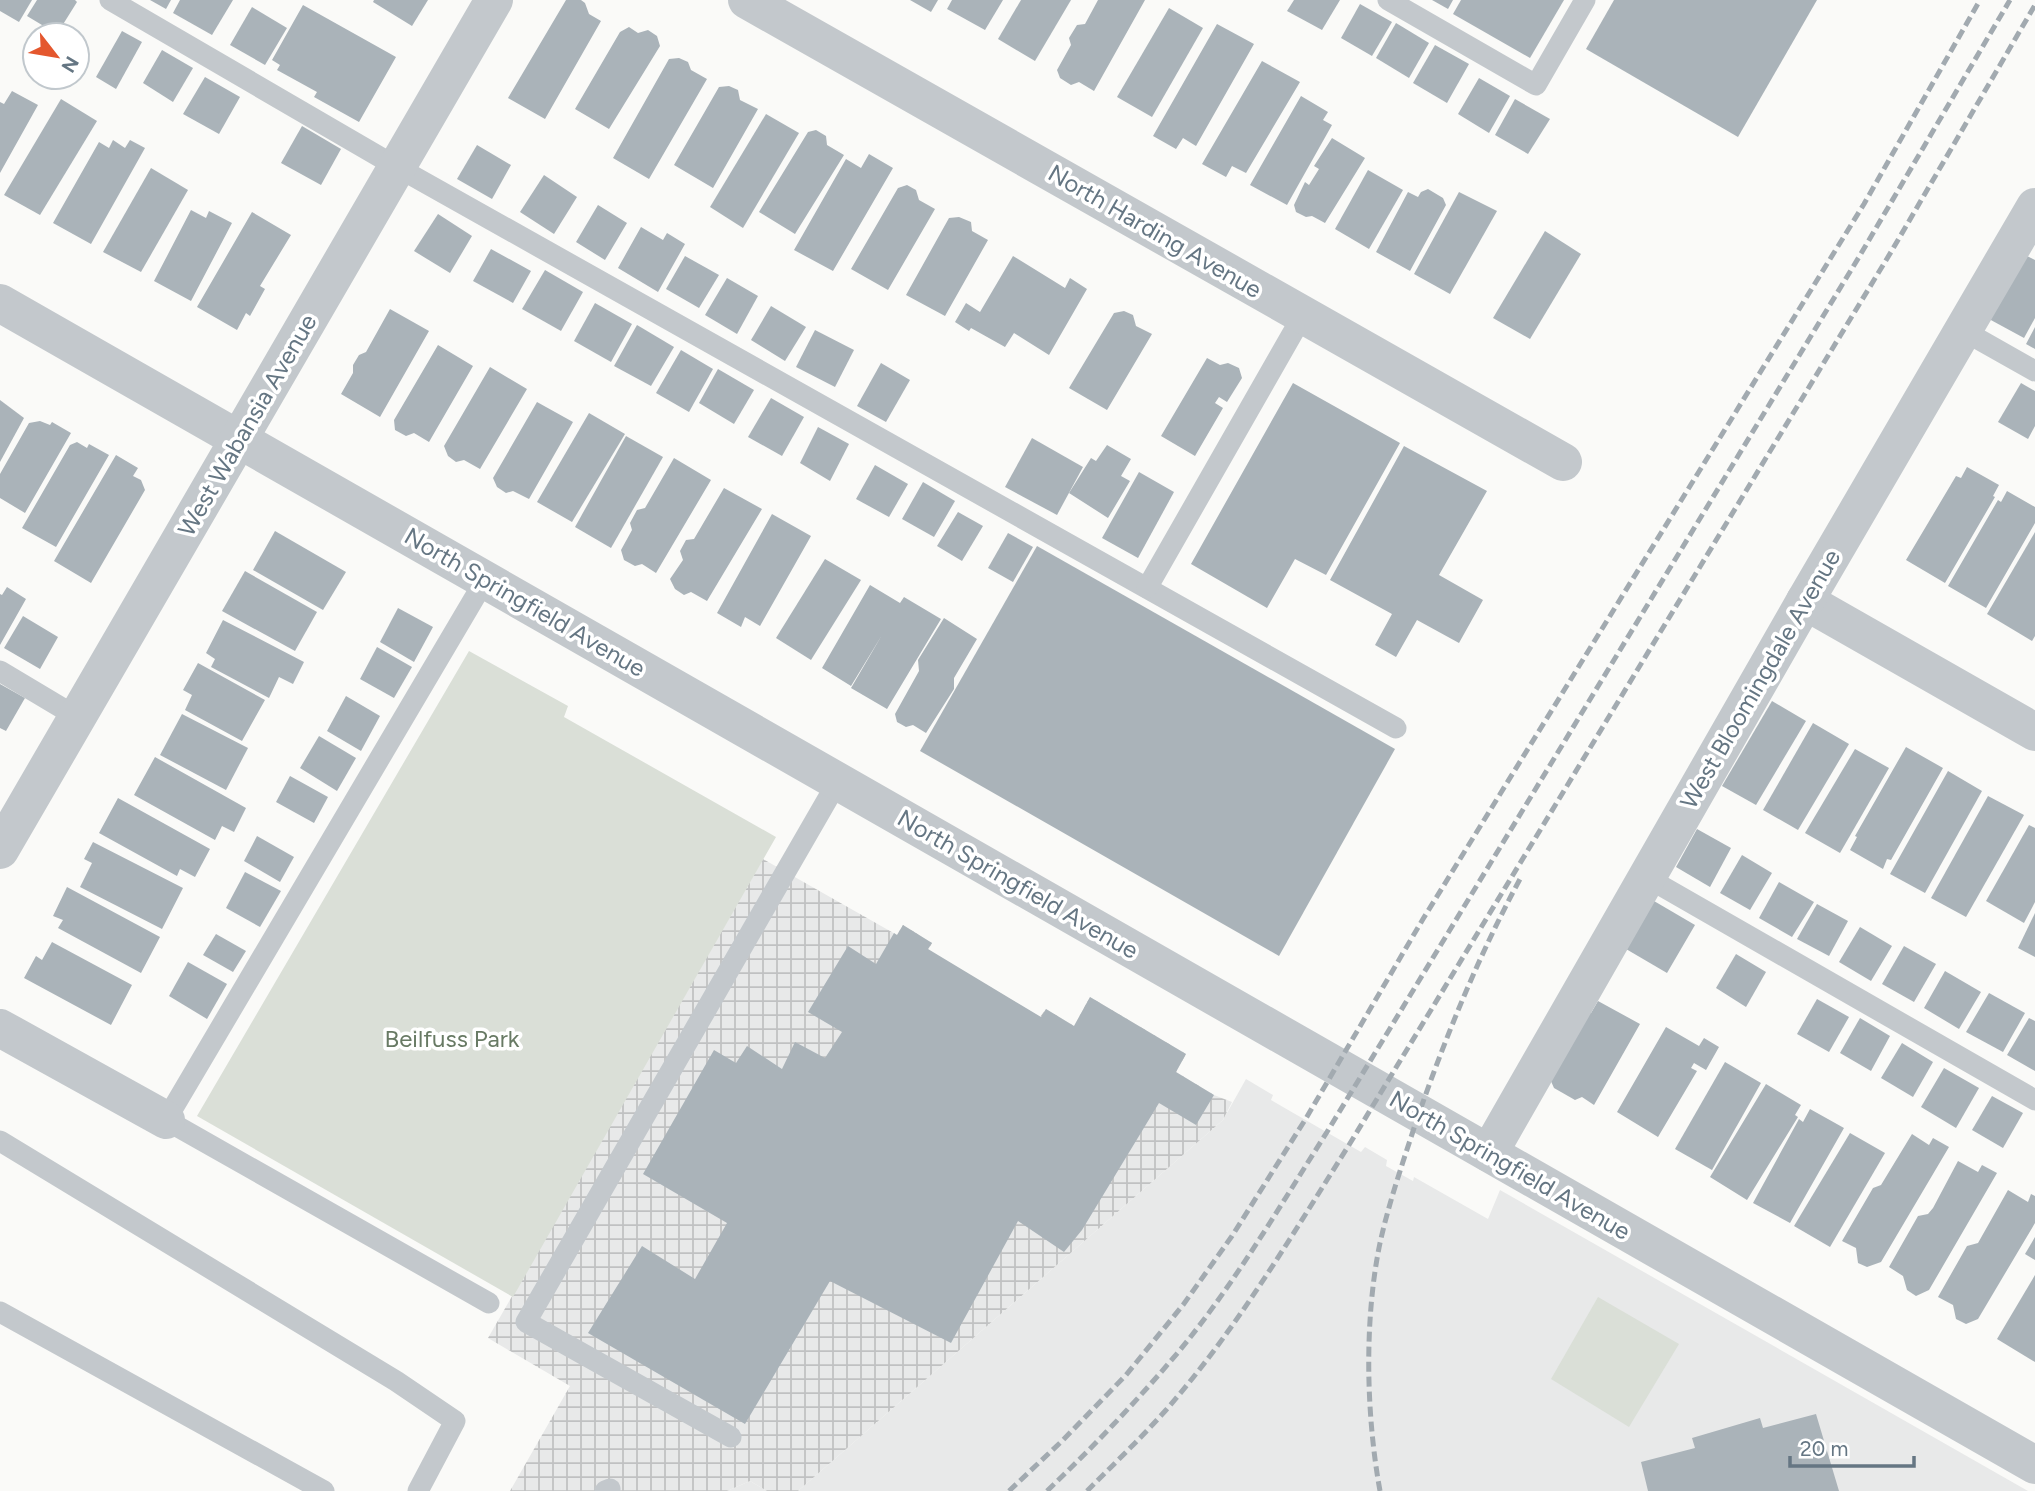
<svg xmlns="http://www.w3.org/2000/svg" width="2035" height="1491" viewBox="0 0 2035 1491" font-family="Figtree,sans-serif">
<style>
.built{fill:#e8e9e9}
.industrial{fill:url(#industrial-grid)}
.green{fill:#dadfd7}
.building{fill:#aab3b9}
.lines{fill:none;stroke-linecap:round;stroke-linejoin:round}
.service{stroke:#c3c8cc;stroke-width:21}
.minor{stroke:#c3c8cc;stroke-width:38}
.rail{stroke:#a2aab0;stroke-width:5;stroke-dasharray:10 5;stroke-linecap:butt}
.labels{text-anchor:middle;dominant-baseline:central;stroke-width:7;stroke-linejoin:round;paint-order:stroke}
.street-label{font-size:24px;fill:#657683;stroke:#fff}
.park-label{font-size:24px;fill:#687a64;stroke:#fff}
</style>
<defs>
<pattern id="industrial-grid" width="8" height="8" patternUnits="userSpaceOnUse" patternTransform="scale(1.75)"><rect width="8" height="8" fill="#e8e9e9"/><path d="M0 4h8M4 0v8" fill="none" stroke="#c0c1c2"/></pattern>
</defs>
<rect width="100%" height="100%" fill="#fafaf8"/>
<g class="built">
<path d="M1246,1079L1273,1095L1271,1100L1283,1107L1361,1152L1365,1147L1387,1160L1386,1166L1413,1181L1414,1177L1488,1219L1500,1190L2028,1491H798L1223,1120Z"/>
<path d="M750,1481L767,1491H727Z"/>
</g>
<path class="industrial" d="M763,859L897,935L903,925L932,943L928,950L1040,1017L1046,1009L1074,1026L1090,997L1186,1054L1176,1072L1214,1095L1232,1102L1223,1120L798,1491H767L750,1481L727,1491H510L570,1386L488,1338Z"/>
<g class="green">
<path d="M469,651L568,706L564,717L776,837L513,1297L197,1116Z"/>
<path d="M1598,1297L1679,1344L1629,1427L1551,1379Z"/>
</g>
<g class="building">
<path d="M0,0H32L19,22L0,11Z"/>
<path d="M37,0H75L77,2L57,34L27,16Z"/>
<path d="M150,0H171L166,9Z"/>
<path d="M180,0H233L212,35L173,13Z"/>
<path d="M374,0H428L412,26L373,2Z"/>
<path d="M566,0H581L585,3L589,14L601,21L545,119L508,98Z"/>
<path d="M910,0H938L931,12Z"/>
<path d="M952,0H1003L985,30L947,9Z"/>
<path d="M1021,0H1071L1035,61L998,39Z"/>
<path d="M1098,0H1145L1094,91L1079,82L1071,85L1060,78L1057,70L1071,45L1069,38L1077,25L1085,24Z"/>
<path d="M1294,0H1340L1322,30L1287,11Z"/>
<path d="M1432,0H1453L1448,9Z"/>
<path d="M1461,0H1564L1530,58L1453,14Z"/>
<path d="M1614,0H1817L1738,137L1586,49Z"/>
<path d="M1360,4L1392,22L1372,56L1341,38Z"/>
<path d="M303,5L396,57L359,122L314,97L317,92L277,70L280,65L272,60Z"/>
<path d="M252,7L287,28L265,65L230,45Z"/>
<path d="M1169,8L1203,28L1152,117L1117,97Z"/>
<path d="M1396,23L1429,43L1409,78L1376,58Z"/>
<path d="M1217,24L1254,44L1196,146L1183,138L1176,149L1153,136Z"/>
<path d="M629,27L638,33L648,30L657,36L660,46L609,129L575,109L620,32Z"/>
<path d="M122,31L142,42L116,89L96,77Z"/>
<path d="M1435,45L1469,64L1447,103L1413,83Z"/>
<path d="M162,50L193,68L173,102L143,83Z"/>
<path d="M679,58L688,62L691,70L707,79L649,179L613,158L669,59Z"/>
<path d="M1262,61L1300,82L1246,173L1232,166L1226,177L1202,164Z"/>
<path d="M205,77L240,97L219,134L183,114Z"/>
<path d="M1479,78L1510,96L1489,133L1458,114Z"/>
<path d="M729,86L738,90L740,100L758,109L713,188L674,165L719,87Z"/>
<path d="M12,91L38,105L0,173V102L4,104Z"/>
<path d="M1301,96L1328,112L1323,120L1332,125L1287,205L1250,185Z"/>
<path d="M61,99L97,121L40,215L4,195Z"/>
<path d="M1515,99L1550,119L1528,154L1495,135Z"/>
<path d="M766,114L799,133L743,228L710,207Z"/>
<path d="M302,126L341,149L321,185L281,163Z"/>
<path d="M816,130L826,136L827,145L844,155L795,234L759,212L808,132Z"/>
<path d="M1332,138L1365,158L1325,223L1312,216L1306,217L1296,212L1294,205L1305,182L1309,185L1319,169L1314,166Z"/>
<path d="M113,140L125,148L130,140L145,148L91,244L53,223L99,142L109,148Z"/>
<path d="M477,145L511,165L492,199L457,179Z"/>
<path d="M869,154L893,168L833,271L794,250L846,159L861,168Z"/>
<path d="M151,168L188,190L141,272L103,252Z"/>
<path d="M1368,170L1403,190L1369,249L1335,229Z"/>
<path d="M544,175L577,197L554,234L520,212Z"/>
<path d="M907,185L916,190L919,200L935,209L888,290L851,269L898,188Z"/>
<path d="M1428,189L1443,198L1446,205L1410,271L1376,252L1408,192L1418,197L1421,192Z"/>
<path d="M1459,192L1497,211L1450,294L1414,274Z"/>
<path d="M598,205L627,223L605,260L576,242Z"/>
<path d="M191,210L206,218L209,211L232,223L191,301L154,281Z"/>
<path d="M252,212L291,235L260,286L265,289L250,316L246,313L237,330L197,307Z"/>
<path d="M438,214L472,236L450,273L414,251Z"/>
<path d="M959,217L971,222L972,231L988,240L945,316L906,295L949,218Z"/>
<path d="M641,227L663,240L667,233L685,244L658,292L618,268Z"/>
<path d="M1545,231L1581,254L1530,339L1493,318Z"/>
<path d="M491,249L531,271L513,303L473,281Z"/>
<path d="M2025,255L2035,260V318L2024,338L1989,319Z"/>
<path d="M685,256L719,275L699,308L666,289Z"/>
<path d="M1013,256L1065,288L1070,278L1087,289L1049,355L1014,333L1005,347L971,328L969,331L955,322L966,303L980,312Z"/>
<path d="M545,270L583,292L561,331L522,309Z"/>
<path d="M727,278L758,296L737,334L705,315Z"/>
<path d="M595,303L632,324L611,362L574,341Z"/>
<path d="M771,306L806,327L785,361L751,340Z"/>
<path d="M390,309L429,331L380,417L341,394L353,373V365L359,355L366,352Z"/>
<path d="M1124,311L1133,315L1136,326L1152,334L1107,410L1069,388L1114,313Z"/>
<path d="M637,325L674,347L651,386L614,366Z"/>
<path d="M2035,327V349L2026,344Z"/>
<path d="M815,330L854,350L835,387L796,367Z"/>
<path d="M438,345L473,366L429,442L414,433L406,436L395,430L394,420Z"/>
<path d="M681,350L713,369L689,412L656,393Z"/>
<path d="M1207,358L1220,365L1228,363L1239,368L1242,378L1227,402L1219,397L1215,403L1223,408L1195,456L1161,436Z"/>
<path d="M881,363L910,380L886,422L857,406Z"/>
<path d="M490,367L527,389L480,469L464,460L456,462L448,456L444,446Z"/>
<path d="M718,369L754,390L734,424L699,403Z"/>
<path d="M1293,383L1400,443L1326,575L1295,559L1267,608L1191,564Z"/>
<path d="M2021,383L2035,391V426L2028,439L1998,422Z"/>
<path d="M771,398L804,417L782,456L748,437Z"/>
<path d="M0,400L24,418L0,462Z"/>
<path d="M537,402L573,422L529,499L513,491L506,493L497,487L493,478Z"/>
<path d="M589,413L625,434L572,522L537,502Z"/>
<path d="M40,421L50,425L52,422L71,433L25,513L0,498V474L29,423Z"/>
<path d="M818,427L849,444L830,481L800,463Z"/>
<path d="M626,436L663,457L611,548L575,527Z"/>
<path d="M1032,438L1083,467L1057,515L1005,487Z"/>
<path d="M77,442L87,448L89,444L109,455L56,547L22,528L70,445Z"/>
<path d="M1107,445L1131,459L1121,476L1130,481L1108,518L1069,493L1091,458L1096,461Z"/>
<path d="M1404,446L1487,491L1439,575L1483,600L1459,643L1417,620L1396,657L1375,645L1392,614L1330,580Z"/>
<path d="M116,455L138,468L133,476L141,480L145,490L91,583L54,561Z"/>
<path d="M674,458L711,480L656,573L642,564L635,566L624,560L621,550L632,530L630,523L637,510L645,508Z"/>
<path d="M875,465L908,484L889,517L856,499Z"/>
<path d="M1967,467L1999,485L1993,496L1995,497L1945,583L1906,560L1956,476L1961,478Z"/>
<path d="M1139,472L1174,492L1138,558L1102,538Z"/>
<path d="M923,482L955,501L934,537L902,519Z"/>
<path d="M724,488L762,509L707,601L691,592L684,595L675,589L670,579L683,560L680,551L686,540L694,539Z"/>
<path d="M2007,491L2035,507V523L1986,608L1948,586L1998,500L2001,502Z"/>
<path d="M958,512L983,526L962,561L937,546Z"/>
<path d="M772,514L811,536L760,626L745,617L741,627L717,613Z"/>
<path d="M275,531L346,572L323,610L253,570Z"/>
<path d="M2035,532V636L2032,641L1987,614Z"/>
<path d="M1008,533L1033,547L1013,582L988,568Z"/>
<path d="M1037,546L1395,749L1279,956L920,751Z"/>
<path d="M825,559L861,580L811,660L776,638Z"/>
<path d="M245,571L317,612L295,651L222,611Z"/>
<path d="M870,585L900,603L904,597L941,619L887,709L851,688L882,635L851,686L822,668Z"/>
<path d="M7,587L26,599L0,645V594L2,595Z"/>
<path d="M398,608L433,627L414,662L380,642Z"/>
<path d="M23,616L58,637L40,669L4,648Z"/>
<path d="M944,618L977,639L954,678V689L926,733L913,725L906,727L897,722L895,714L919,671L918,660Z"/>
<path d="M223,620L304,662L293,684L279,677L269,698L211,667L215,659L206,653Z"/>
<path d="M377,647L412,667L394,698L360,679Z"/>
<path d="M198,663L265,700L242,741L185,710L192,695L183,690Z"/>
<path d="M0,684L25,698L6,731L0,728Z"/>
<path d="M346,696L380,716L361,751L327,731Z"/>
<path d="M1772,701L1806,721L1756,805L1722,786Z"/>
<path d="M182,714L248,748L226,790L160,755Z"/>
<path d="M1813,723L1849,744L1798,830L1763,810Z"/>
<path d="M319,736L356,758L337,791L300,768Z"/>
<path d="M1906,747L1943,768L1891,860L1887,859L1883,869L1850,850L1857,837L1855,836Z"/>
<path d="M1855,749L1889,768L1840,853L1805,833Z"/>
<path d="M155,757L246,808L234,832L222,826L215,840L134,795Z"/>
<path d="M1948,771L1982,791L1925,893L1890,874Z"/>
<path d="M290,776L328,797L314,823L276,802Z"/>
<path d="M1988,796L2024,815L1966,917L1931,898Z"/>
<path d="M118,798L210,849L195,877L180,869L177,876L99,833Z"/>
<path d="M2029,825L2035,828V902L2024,923L1986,901Z"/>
<path d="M1697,829L1731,848L1710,887L1676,867Z"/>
<path d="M257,836L294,857L280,882L244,861Z"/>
<path d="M93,842L183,888L162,929L80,887L92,863L84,859Z"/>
<path d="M1742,855L1772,873L1750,910L1720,893Z"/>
<path d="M245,872L281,891L260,927L226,908Z"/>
<path d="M1779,882L1814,902L1792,937L1759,918Z"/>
<path d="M67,887L160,937L141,973L58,928L63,920L53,916Z"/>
<path d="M1654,901L1695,925L1667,973L1626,949Z"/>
<path d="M1817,904L1848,921L1829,956L1797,939Z"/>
<path d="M2035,913V957L2018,948Z"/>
<path d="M903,925L932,943L928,949L1041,1017L1046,1009L1074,1026L1090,997L1186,1054L1176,1072L1214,1095L1196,1125L1159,1103L1082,1230L1064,1252L1018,1221L951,1343L830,1281L745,1424L588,1333L642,1246L695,1279L727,1223L643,1174L714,1050L736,1063L747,1046L782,1069L795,1042L825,1058L842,1032L808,1012L848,946L876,964L894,933L897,935Z"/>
<path d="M1860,927L1892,946L1871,981L1839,962Z"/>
<path d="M216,934L246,951L233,972L203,955Z"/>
<path d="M52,942L132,985L111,1025L24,978L36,956L42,960Z"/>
<path d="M1904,946L1936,964L1914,1002L1882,984Z"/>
<path d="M1736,954L1766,972L1746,1007L1716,988Z"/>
<path d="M188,962L227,984L207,1019L169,996Z"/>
<path d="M1945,971L1981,992L1959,1029L1924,1008Z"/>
<path d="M1989,993L2025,1013L2003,1052L1966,1032Z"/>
<path d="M1817,999L1849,1017L1829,1052L1797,1034Z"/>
<path d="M1598,1001L1640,1024L1594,1105L1582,1097L1575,1100L1554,1088L1550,1079L1588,1011L1591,1013Z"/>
<path d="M1860,1018L1890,1036L1871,1071L1840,1053Z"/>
<path d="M2029,1018L2035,1021V1071L2007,1055Z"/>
<path d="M1666,1027L1699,1046L1704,1038L1719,1047L1706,1070L1694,1063L1691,1068L1697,1071L1658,1137L1617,1112Z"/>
<path d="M1902,1043L1933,1062L1913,1097L1881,1078Z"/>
<path d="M1725,1062L1761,1083L1712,1170L1675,1149Z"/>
<path d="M1944,1068L1979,1088L1956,1128L1921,1107Z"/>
<path d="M1766,1084L1801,1105L1795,1115L1798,1117L1747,1200L1710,1177Z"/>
<path d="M1992,1096L2023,1113L2003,1148L1972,1130Z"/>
<path d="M1810,1109L1844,1128L1790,1223L1753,1203L1799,1119L1803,1122Z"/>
<path d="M1850,1133L1885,1153L1830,1247L1794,1226Z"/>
<path d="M1912,1134L1929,1145L1933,1138L1949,1147L1881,1262L1867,1267L1858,1263L1856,1248L1842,1241L1873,1188L1881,1185Z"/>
<path d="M1958,1161L1978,1172L1982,1165L1997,1173L1929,1290L1916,1296L1907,1290L1903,1276L1889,1267L1918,1216L1928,1214L1933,1208Z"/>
<path d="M2008,1190L2028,1202L2031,1194L2035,1196V1223L1978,1319L1966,1324L1956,1319L1953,1305L1938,1297L1967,1246L1978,1243Z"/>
<path d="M2035,1237V1260L2025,1254Z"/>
<path d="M2035,1275V1362L1997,1339Z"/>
<path d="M1816,1414L1839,1491H1648L1641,1462L1695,1448L1692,1438L1760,1418L1763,1428Z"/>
</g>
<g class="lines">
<g class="service">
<path d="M110,0L397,167L1396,728"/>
<path d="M1388,0L1536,85L1585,0"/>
<path d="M1964,331L2035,371"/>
<path d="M485,580L166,1120L489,1303"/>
<path d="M1147,588L1303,315"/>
<path d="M0,671L77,717"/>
<path d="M1646,877L2035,1100"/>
<path d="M0,1141L396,1381L455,1421L418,1491"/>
<path d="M0,1312L324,1491"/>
<path d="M731,1437L526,1322L838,781"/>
<path d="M605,1491L610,1489"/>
</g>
<g class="minor">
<path d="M747,0L1563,462"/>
<path d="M0,303L2035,1465"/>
<path d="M1805,601L2035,732"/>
<path d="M0,850L494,0"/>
<path d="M0,1028L166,1120"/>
<path d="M1489,1153L1805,601L2035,207"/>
</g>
<g class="rail">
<path d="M1009,1491L1062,1441L1126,1375L1183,1305L1232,1236L1305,1120L1423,919L1864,204L1980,0"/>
<path d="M1047,1491C1094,1446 1138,1400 1180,1350C1235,1283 1280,1206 1327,1132L1859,257L2010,0"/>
<path d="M1087,1491C1113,1465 1141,1438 1166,1410C1237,1329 1292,1235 1349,1145L1891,252L2035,5"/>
<path d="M1380,1491C1366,1414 1364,1320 1380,1243C1389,1202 1403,1162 1416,1122C1445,1038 1478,957 1520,879"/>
</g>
</g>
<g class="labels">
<g class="street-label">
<text transform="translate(1155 231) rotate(30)">North Harding Avenue</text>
<text transform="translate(247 425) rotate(-60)">West Wabansia Avenue</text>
<text transform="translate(525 602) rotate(30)">North Springfield Avenue</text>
<text transform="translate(1760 679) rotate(-60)">West Bloomingdale Avenue</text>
<text transform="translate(1018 884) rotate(30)">North Springfield Avenue</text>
<text transform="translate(1510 1165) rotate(30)">North Springfield Avenue</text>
</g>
<g class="park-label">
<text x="452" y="1038">Beilfuss Park</text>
</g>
</g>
<g transform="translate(56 56) rotate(121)"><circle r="33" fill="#ffffff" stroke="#c1c8cd" stroke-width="2"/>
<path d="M0-5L12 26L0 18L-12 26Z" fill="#e4572e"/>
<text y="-10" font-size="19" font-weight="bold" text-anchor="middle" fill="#657683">N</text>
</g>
<path d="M1790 1456v10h124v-10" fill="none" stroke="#657683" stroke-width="3.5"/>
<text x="1800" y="1456" font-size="21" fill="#657683" stroke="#ffffff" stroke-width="5" paint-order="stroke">20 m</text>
</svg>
